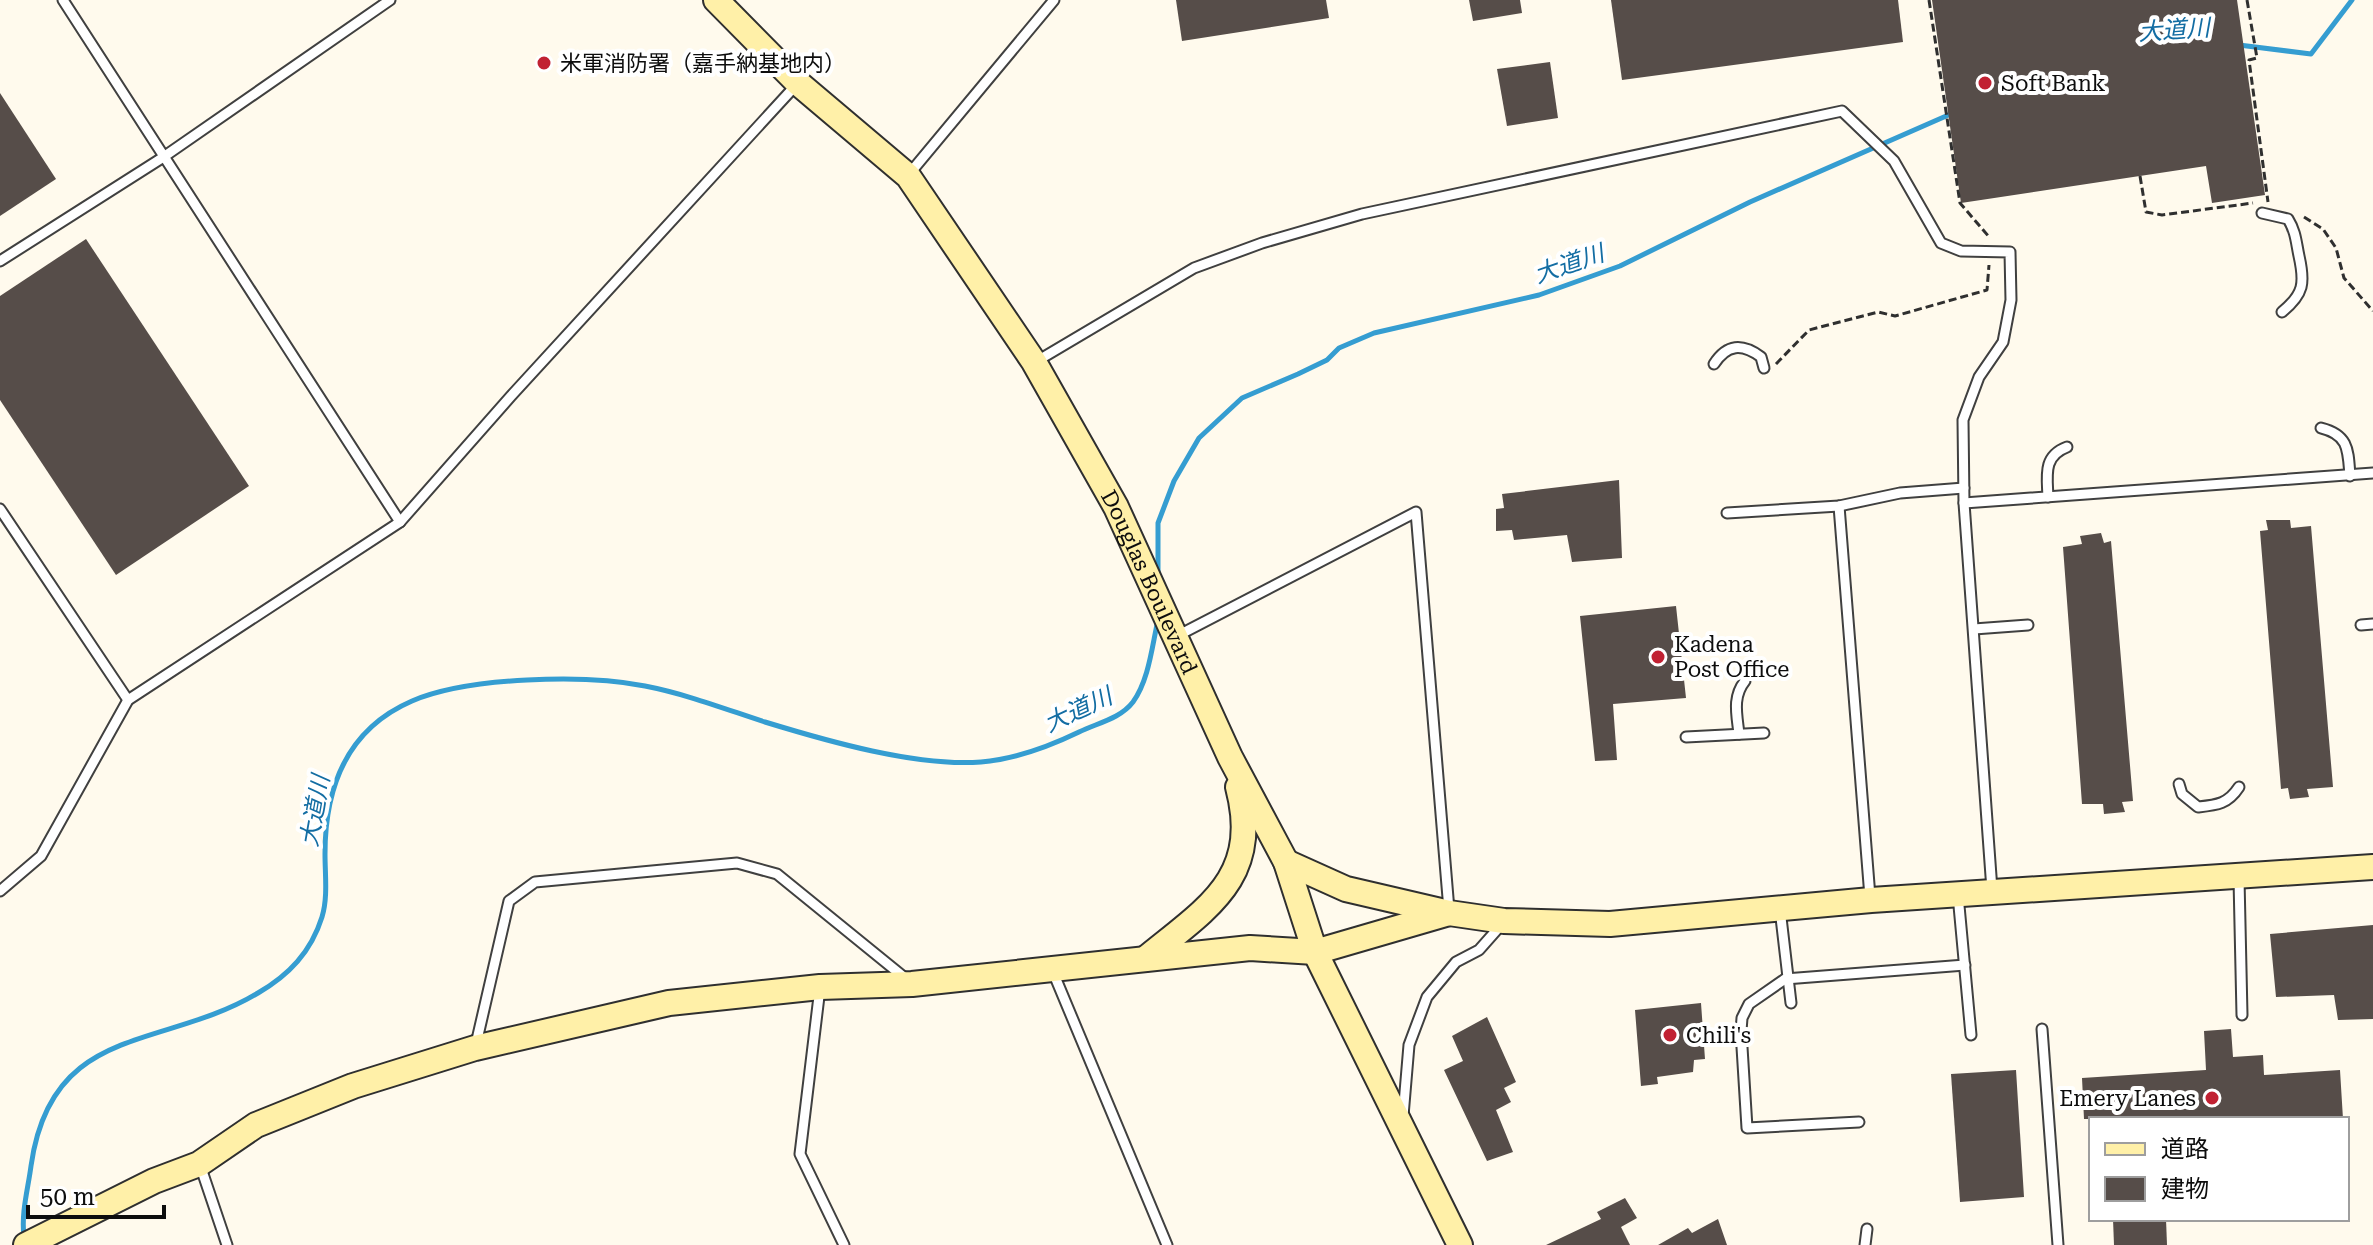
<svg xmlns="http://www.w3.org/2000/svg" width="2373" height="1245" viewBox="0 0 2373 1245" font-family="'Roboto Serif','Noto Sans JP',serif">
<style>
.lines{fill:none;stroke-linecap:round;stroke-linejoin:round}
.stream{stroke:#359dd1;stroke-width:5}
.building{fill:#564d49}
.lane-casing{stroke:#404040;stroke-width:13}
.secondary-casing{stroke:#2f2f2f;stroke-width:28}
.path{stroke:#2f2f2f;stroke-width:3;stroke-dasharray:8 4;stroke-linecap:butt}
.lane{stroke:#fff;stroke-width:9}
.secondary{stroke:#fff0a8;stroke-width:24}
.poi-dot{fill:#c12132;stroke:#fff;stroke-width:3}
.labels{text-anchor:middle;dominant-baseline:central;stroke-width:8;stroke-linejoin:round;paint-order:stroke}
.poi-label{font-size:22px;fill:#0d0d0d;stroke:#fff;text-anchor:start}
.street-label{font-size:22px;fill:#0d0d0d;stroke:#fff}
.water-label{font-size:24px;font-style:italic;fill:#136da3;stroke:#fff}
</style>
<rect width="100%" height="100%" fill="#fffaed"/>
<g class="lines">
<g class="stream">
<path d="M2239,45L2311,54L2352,0"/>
<path d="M1158,574V523L1174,481L1199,438L1242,398L1298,374L1327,360L1339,348L1374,333L1539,295L1620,266L1750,202L1953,113"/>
<path d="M24,1236C21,1213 28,1189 31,1166C51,1022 164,1050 258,993C289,975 311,952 322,917C328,897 325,875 325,854C325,788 347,729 412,701C468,677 585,674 645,686C686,694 725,709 765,722C827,741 917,767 981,762C1016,759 1048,747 1079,732C1097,723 1120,719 1133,702C1149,680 1152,646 1158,620"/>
</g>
</g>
<g class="building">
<path d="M1176,0H1326L1329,18L1182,41Z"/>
<path d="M1469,0H1520L1522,13L1473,21Z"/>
<path d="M1611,0H1898L1903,42L1622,80Z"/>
<path d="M1932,0H2237L2265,195L2212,203L2206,166L1961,203Z"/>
<path d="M1550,62L1558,118L1507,126L1497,69Z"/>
<path d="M0,93L56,179L0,216Z"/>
<path d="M86,239L249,486L116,575L0,400V296Z"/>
<path d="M1619,480L1622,558L1572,562L1567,535L1514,540L1512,530L1496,531V509L1504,508L1502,494Z"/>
<path d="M2266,520H2290L2291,528L2311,526L2333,787L2307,789L2309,797L2290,799L2288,788L2281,789L2260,531L2268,530Z"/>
<path d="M2101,533L2104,543L2111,541L2133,801L2122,802L2125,812L2104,814L2103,804H2082L2063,547L2082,544L2080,536Z"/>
<path d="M1676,606L1686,698L1613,704L1617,760L1595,761L1580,616Z"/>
<path d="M2373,925V1019L2338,1020L2334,995L2276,997L2270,934Z"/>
<path d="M1701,1003L1705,1059L1694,1060L1693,1072L1657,1077L1658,1084L1641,1086L1635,1010Z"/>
<path d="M1487,1017L1516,1082L1504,1088L1511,1102L1496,1110L1513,1152L1487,1161L1444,1070L1463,1061L1452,1036Z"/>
<path d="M2231,1029L2233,1057L2263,1055L2264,1075L2340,1070L2343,1119H2084L2082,1078L2206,1070L2204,1031Z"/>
<path d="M2016,1070L2024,1197L1960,1202L1951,1074Z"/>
<path d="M1625,1198L1637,1218L1621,1227L1630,1245H1546L1601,1219L1597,1212Z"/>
<path d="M1718,1219L1727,1245H1658L1688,1228L1692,1233Z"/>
<path d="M2113,1219H2166L2167,1245H2114Z"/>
</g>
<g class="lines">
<defs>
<g id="lane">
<path d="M63,0L400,522"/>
<path d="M910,173L1054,0"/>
<path d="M2262,213L2288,219C2296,232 2296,242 2299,256C2305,283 2304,294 2282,312"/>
<path d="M0,261L162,158L390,0"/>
<path d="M1037,361L1194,268L1262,243L1362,214L1842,111L1894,161L1941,243L1961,251L2010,252L2011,300L2003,342L1979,377L1963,420L1964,503L1992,890"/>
<path d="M1714,364C1727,344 1742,343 1761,357L1764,368"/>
<path d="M2321,428C2349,435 2348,450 2350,476"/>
<path d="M2048,497C2047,475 2043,456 2067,447"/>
<path d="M1964,503L2373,473"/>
<path d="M1839,506L1870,897"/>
<path d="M0,509L128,700"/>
<path d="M1727,513L1839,506L1900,493L1964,488"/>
<path d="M2361,625L2373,624"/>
<path d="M1974,629L2028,625"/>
<path d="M1177,636L1416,512L1449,910"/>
<path d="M1739,734C1737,715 1732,697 1745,681"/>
<path d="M1686,737L1764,733"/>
<path d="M2179,784L2182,794L2198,807C2217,805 2228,804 2239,787"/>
<path d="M2239,879L2242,1015"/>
<path d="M0,891L41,856L128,700L400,522L511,396L797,84"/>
<path d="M1958,895L1971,1035"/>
<path d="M1780,909L1791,1003"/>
<path d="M1053,972L1167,1245"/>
<path d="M820,988L800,1154L844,1245"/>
<path d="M2042,1029L2058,1245"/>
<path d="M476,1044L509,901L535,882L737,863L777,874L905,978"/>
<path d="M1403,1116L1409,1045L1427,997L1456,962L1479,950L1502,924"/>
<path d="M1859,1122L1747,1128L1741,1031L1742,1018L1749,1004L1785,979L1965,965"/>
<path d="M200,1165L227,1245"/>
<path d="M1865,1245L1867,1229"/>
</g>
<g id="secondary">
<path id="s1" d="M716,0L798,83L908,176L1034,362L1116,507L1230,757L1286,862L1315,952L1460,1245"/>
<path d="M1286,862L1346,889L1449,913L1504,921L1610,924L1871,900L2373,867"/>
<path d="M1145,959C1207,908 1262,878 1238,787"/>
<path d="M26,1245L154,1181L199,1164L256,1125L353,1086L475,1048L669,1003L820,987L912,984L1250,948L1315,952L1449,913"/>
</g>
</defs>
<use href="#lane" class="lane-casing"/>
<use href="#secondary" class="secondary-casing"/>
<g class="path">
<path d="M1929,0L1960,203L1990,238"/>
<path d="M2247,0L2257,58L2249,60L2268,202"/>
<path d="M2140,176L2146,212L2162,215L2253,203"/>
<path d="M2304,217L2323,229L2336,248L2344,278L2373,311"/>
<path d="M1776,364L1809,330L1878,312L1895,316L1987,290L1989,265"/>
</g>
<use href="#lane" class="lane"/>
<use href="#secondary" class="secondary"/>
</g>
<g class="poi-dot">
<circle cx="544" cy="63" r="8"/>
<circle cx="1985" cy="83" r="8"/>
<circle cx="1658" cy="657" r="8"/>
<circle cx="1670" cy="1035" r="8"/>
<circle cx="2212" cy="1098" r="8"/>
</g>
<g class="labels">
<g class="poi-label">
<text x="560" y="63">米軍消防署（嘉手納基地内）</text>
<text x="2001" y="83">Soft Bank</text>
<text x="1674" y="644">Kadena<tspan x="1674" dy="25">Post Office</tspan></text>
<text x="1686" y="1035">Chili's</text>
<text x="2196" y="1098" text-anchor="end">Emery Lanes</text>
</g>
<g class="street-label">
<text stroke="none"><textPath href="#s1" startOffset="734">Douglas Boulevard</textPath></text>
</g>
<g class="water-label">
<text transform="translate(2174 30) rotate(-4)">大道川</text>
<text transform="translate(1569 264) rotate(-19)">大道川</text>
<text transform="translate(1078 710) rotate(-25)">大道川</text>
<text transform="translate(315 811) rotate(-80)">大道川</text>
</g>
</g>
<rect x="2089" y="1117" width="260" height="104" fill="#ffffff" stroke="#9e9e9e" stroke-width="2"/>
<rect x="2105" y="1143" width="40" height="12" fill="#fff0a8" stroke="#9e9e9e" stroke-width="2"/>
<text x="2161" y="1157" font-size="24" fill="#0d0d0d">道路</text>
<rect x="2105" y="1177" width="40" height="24" fill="#564d49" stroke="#9e9e9e" stroke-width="2"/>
<text x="2161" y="1197" font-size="24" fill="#0d0d0d">建物</text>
<path d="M28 1205v12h136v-12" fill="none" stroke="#0d0d0d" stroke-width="4"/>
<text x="40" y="1205" font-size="24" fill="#0d0d0d" stroke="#ffffff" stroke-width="6" paint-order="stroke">50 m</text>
</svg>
